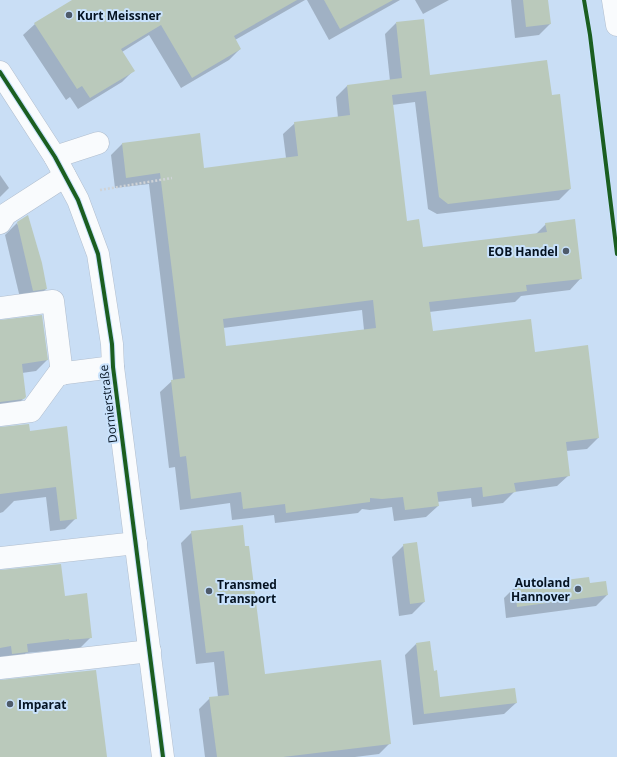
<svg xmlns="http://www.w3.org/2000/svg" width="617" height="757" viewBox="0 0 617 757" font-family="'Open Sans',sans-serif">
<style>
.built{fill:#c9def5}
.shadow{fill:#0003;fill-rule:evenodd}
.building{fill:#bac9bb;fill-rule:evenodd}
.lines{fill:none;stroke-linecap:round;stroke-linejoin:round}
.minor-casing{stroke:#b1bece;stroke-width:23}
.path{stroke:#cfd3d7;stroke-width:2.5;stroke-dasharray:2 2;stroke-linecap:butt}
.minor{stroke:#f9fbfd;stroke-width:22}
.cycleway-casing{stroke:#c9e2fc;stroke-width:6}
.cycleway{stroke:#1b5e20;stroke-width:4}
.poi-dot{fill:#4e5b6a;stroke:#c9e2fc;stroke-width:1.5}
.labels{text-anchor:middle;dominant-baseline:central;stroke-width:4;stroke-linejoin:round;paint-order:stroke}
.poi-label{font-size:12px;font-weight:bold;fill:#051322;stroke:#c9e2fc;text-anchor:start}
.street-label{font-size:12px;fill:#051322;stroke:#c9e2fc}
</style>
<rect width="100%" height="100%" fill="#d5e2f0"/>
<rect class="built" x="0" y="0" width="617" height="757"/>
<g class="shadow">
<path d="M74,0H305L235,40L240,49L229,60L181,88L149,35L122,52L133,71L122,82L78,109L70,97L66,100L23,35L35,24Z"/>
<path d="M307,0H400L329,40Z"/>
<path d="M415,0H449L423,14Z"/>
<path d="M511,0H547L550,24L539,35L515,38Z"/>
<path d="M396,23L429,76L551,97L570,189L559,200L437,214L428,209L415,102L392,105L406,222L422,248L536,234L546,224L581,278L570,290L521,296L515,302L429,312L432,332L534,353L598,438L587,449L566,451L569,475L557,486L514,492L503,503L472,507L471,498L437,502L438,506L426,517L394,521L392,507L370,510L362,509L358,513L275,523L274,515L232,520L230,503L180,510L175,467L169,468L160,392L173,380L149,184L115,188L111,155L122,144L204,169L286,158L283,134L295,123L338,118L336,97L347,86L390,81L385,34ZM362,310L364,330L225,347L223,328Z"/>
<path d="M0,175L9,188L0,197Z"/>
<path d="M17,223L46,289L34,301L21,302L5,235Z"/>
<path d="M0,321L47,360L36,371L22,373L23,399L12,410L0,411Z"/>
<path d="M0,428L29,432L76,518L65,529L50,531L46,497L14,501L3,512L0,513Z"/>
<path d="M192,532L264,675L390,743L379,754L355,757H205L199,709L210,698L218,697L214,662L196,664L181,543Z"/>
<path d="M404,545L424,602L412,614L399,616L392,557Z"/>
<path d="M0,571L64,597L91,637L80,648L26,653L16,663L1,664L0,656Z"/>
<path d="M532,583H549L607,595L596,606L506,618L504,598L515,587L529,585Z"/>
<path d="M416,644L434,672L439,698L516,703L504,714L413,725L405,655Z"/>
</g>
<g class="building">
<path d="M72,0H297L234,36L241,49L192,78L161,25L121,49L135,71L90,98L82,86L77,89L34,23Z"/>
<path d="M324,0H393L340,29Z"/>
<path d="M523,0H548L551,24L526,27Z"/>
<path d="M424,19L430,75L547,60L552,95L560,94L571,189L448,204L439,197L426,91L392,95L407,221L419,219L423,247L547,232L545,223L575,219L582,279L526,285L527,291L429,302L433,331L531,319L535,352L588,345L599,438L566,442L570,476L514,483L516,492L483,497L482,487L437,492L439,506L405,510L403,497L382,499L370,498V502L286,513L285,504L243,509L241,492L191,499L186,456L180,457L171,380L185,378L160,173L126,178L122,143L200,133L204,168L298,156L294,122L350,115L347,85L402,78L396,22ZM373,300L376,328L226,346L223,319Z"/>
<path d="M28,215L42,263L47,289L33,291L17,222Z"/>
<path d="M42,315L48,360L22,364L26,397L24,399L0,402V320Z"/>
<path d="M29,424L30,431L67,426L77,519L60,521L56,487L0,494V427Z"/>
<path d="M243,525L245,546H249L265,674L381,660L391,744L283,757H217L209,697L229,695L224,651L206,653L191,531Z"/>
<path d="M417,542L425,602L410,604L403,544Z"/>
<path d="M61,564L65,596L87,593L92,638L69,640V639L27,644L28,652L12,654L11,646L0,648V570Z"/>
<path d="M589,577L590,583L606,581L608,595L517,607L515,586L532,584L531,582L549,580V582Z"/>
<path d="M430,641L434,671L437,670L440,697L515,688L517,703L424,714L416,643Z"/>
<path d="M96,670L107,757H0V680Z"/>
</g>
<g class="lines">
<defs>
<g id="minor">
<path d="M613,0L617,25"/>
<path d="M0,72L55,157L78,200L98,254L112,344L113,367L163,757"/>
<path d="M55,157L98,143"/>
<path d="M0,223L6,214L65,176"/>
<path d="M0,308L53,301L62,374"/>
<path d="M0,415L31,411L58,374L113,367"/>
<path d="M0,558L136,543"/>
<path d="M0,668L150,651"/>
</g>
</defs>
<use href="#minor" class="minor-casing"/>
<path class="path" d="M100,190L172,178"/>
<use href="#minor" class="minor"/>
<defs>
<g id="cycleway">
<path d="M584,0L590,35L617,254"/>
<path d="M0,72L55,157L78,200L98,254L112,344L113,367L163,757"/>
</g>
</defs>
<use href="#cycleway" class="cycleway-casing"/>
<use href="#cycleway" class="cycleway"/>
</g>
<g class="poi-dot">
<circle cx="69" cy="15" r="4"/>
<circle cx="566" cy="251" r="4"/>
<circle cx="578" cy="589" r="4"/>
<circle cx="209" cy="591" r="4"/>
<circle cx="10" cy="704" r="4"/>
</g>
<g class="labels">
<g class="poi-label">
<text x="77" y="15">Kurt Meissner</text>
<text x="558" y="251" text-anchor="end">EOB Handel</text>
<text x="570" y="582" text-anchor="end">Autoland<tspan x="570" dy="14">Hannover</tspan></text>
<text x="217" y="584">Transmed<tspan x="217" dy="14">Transport</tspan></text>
<text x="18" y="704">Imparat</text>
</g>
<g class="street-label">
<text transform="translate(108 404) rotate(-97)">Dornierstraße</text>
</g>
</g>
</svg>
